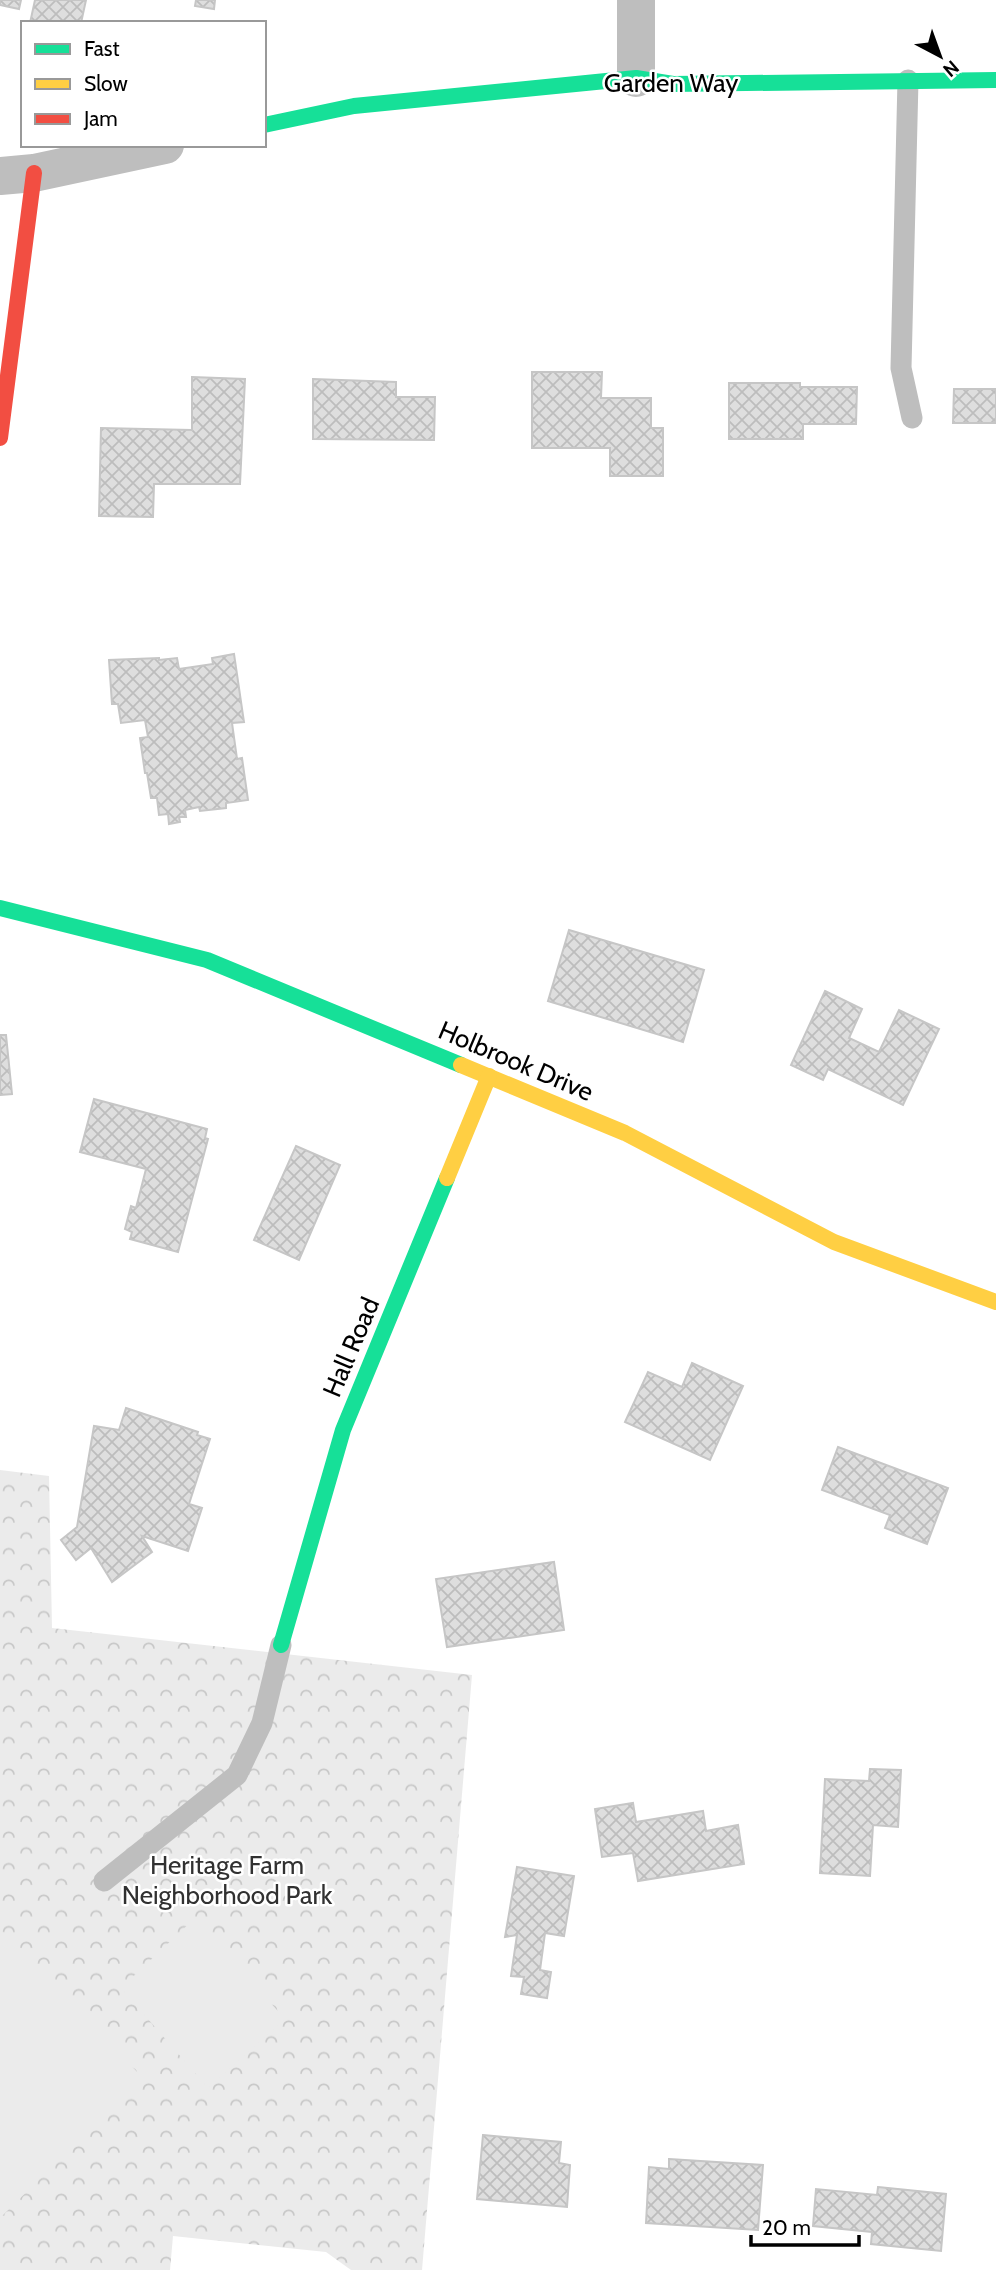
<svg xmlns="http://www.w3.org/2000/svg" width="996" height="2270" viewBox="0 0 996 2270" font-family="Cabin,sans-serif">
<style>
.park{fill:url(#park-crowns)}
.garden{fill:#ebebeb}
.building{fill:url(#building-cross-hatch);stroke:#c6c6c6;stroke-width:2}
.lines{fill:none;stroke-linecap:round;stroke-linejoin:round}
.lane{stroke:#bebebe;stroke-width:21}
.street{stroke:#bebebe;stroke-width:38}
.fast{stroke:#16e098;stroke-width:16}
.slow{stroke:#ffcf43;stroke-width:16}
.jam{stroke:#f24e42;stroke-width:16}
.labels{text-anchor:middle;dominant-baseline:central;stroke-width:5;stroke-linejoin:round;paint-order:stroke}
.street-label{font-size:26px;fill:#000;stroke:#fff}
.park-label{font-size:26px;fill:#313131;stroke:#fff}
</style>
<defs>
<pattern id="park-crowns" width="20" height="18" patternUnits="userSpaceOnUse" patternTransform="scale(1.75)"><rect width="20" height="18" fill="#ebebeb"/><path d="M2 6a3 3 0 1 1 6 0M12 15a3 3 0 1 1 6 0" fill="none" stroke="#c8c8c8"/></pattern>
<pattern id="building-cross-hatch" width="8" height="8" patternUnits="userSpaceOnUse" patternTransform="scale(1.75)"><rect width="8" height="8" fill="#dedede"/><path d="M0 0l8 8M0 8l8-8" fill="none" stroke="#bdbdbd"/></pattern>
</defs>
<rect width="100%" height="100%" fill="#fff"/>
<path class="park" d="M0,1470L49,1476L52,1628L472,1675L422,2270H351L326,2252L173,2236L170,2270H0Z"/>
<g class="garden">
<path d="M195,1918L285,2019L208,2088L121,1988Z"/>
<path d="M0,1929L143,2078L0,2218Z"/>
</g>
<g class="building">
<path d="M0,0H21L19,9L0,5Z"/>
<path d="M35,0H86L81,23H30Z"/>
<path d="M196,0H215L214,9L195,6Z"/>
<path d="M532,372H602L601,398H651V428H663V476H610V448H532Z"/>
<path d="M192,377L245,379L240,484H154L153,517L99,516L101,428L192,430Z"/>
<path d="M313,379L396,382V397H435L434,440L313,439Z"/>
<path d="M729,383H800V387H857L856,424H803V439H729Z"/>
<path d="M954,389H996V423H953Z"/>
<path d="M234,654L244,722L232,723L237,759L242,758L248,800L226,803V808L200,811L199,807L185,810L186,817H179L180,822L169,824L168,814L159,815L157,798H151L147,773H145L140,738L148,737L145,720L121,723L118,704H112L109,660L159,658V660L177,658L179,669L213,664L212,658Z"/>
<path d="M569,930L704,970L683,1042L548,1001Z"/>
<path d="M825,991L862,1009L849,1038L879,1052L899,1010L939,1029L903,1105L828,1069L823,1080L791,1065Z"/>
<path d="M0,1035H6L12,1094L0,1095Z"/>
<path d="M94,1099L207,1129L205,1138L208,1139L178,1252L130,1239L132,1232L125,1229L131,1206L136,1208L146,1169L80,1152Z"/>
<path d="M296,1146L340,1165L299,1260L254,1240Z"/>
<path d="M692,1363L743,1386L710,1460L625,1422L648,1372L682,1387Z"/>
<path d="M126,1408L198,1432L197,1435L210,1439L189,1504L202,1508L188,1551L142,1536L152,1552L112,1582L91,1548L76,1560L61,1540L77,1527L94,1426L119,1430Z"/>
<path d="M838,1447L948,1488L927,1544L885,1528L890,1515L822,1490Z"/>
<path d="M554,1562L564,1630L447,1647L436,1579Z"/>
<path d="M870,1769L901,1770L898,1827L873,1825L870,1876L820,1873L825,1779L869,1781Z"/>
<path d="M633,1803L636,1822L703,1811L706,1831L738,1825L744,1864L638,1881L633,1853L602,1857L595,1809Z"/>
<path d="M517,1867L574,1876L564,1936L545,1933L540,1970L551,1972L547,1998L521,1994L524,1977L511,1976L517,1935L505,1937Z"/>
<path d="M483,2135L561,2142L559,2163L570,2165L567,2207L477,2199Z"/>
<path d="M669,2159L763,2165L758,2230L646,2223L649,2167L669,2169Z"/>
<path d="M878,2187L946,2194L941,2251L871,2244L872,2232L813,2226L816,2189L877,2195Z"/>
</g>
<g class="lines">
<g class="lane">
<path d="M908,80L901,368L912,418"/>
<path d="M104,1881L237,1775L262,1723L281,1645"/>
</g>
<g class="street">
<path d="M636,78V0"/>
<path d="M0,176L34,173L165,145"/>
</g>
<g class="fast">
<path d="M264,125L354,106L636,78L673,84L996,80"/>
<path d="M0,908L207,960L461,1065"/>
<path d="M281,1645L343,1430L447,1178"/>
</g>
<g class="slow">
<path d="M461,1065L625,1133L834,1242L996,1302"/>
<path d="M447,1178L489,1076"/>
</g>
<path class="jam" d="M0,438L34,173"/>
</g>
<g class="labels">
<g class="street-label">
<text x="671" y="83">Garden Way</text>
<text transform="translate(516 1061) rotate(23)">Holbrook Drive</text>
<text transform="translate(351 1347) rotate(-67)">Hall Road</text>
</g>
<g class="park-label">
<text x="227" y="1865">Heritage Farm<tspan x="227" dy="30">Neighborhood Park</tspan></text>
</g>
</g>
<rect x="21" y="21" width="245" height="126" fill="#ffffff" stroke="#999999" stroke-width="2"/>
<rect x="35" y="44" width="35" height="10" fill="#16e098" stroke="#999999" stroke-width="2"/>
<text x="84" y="56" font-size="21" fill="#000000">Fast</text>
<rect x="35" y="79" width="35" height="10" fill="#ffcf43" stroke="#999999" stroke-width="2"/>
<text x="84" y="91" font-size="21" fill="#000000">Slow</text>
<rect x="35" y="114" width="35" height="10" fill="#f24e42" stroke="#999999" stroke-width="2"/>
<text x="84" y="126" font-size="21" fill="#000000">Jam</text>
<g transform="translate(940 56) rotate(139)" stroke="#ffffff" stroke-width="5" paint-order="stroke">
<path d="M0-5L12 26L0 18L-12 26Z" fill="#000000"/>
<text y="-10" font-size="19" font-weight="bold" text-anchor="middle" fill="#000000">N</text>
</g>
<path d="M751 2235v10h108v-10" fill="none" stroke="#000000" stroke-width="3.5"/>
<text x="762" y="2235" font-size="21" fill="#000000" stroke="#ffffff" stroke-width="5" paint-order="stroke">20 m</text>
</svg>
